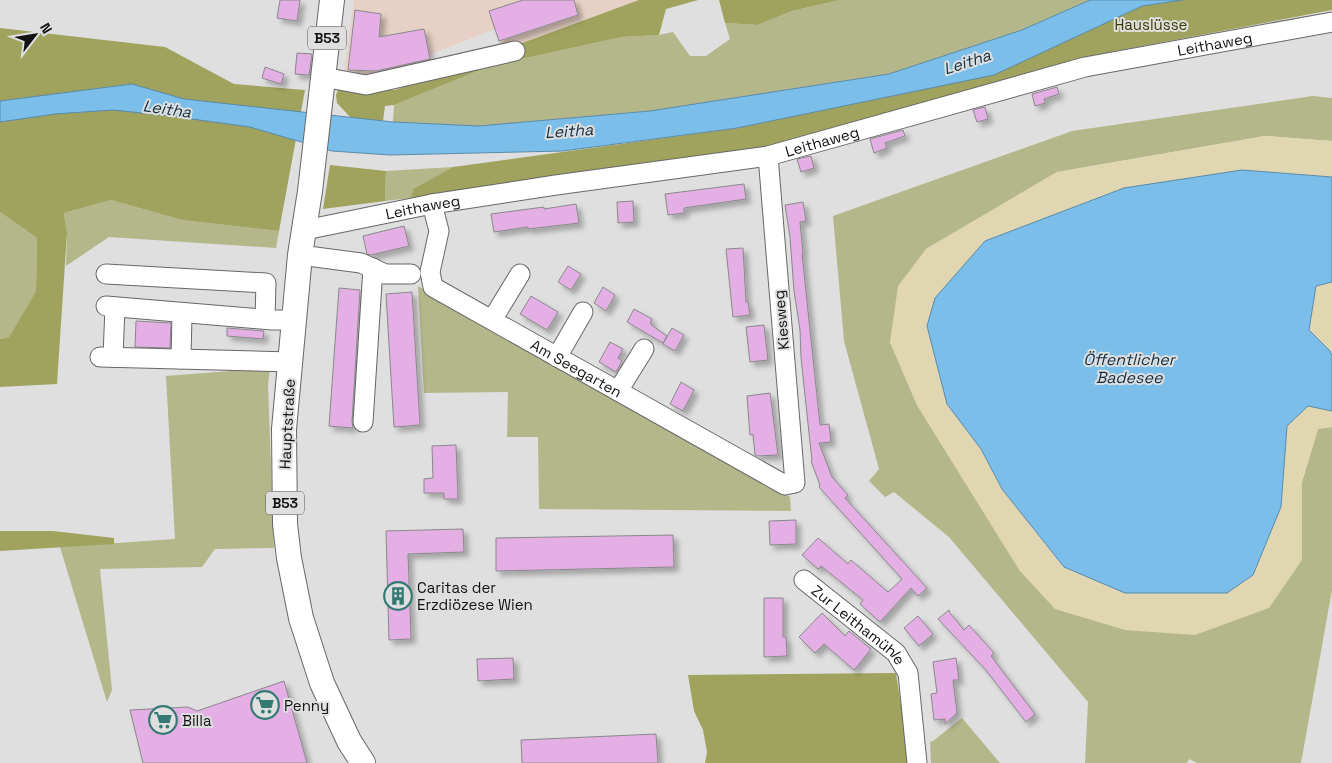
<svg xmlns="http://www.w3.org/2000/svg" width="1332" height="763" viewBox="0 0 1332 763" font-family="'Space Grotesk',sans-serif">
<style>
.industrial{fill:#e7d0c5}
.green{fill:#b4b789}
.forest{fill:#9fa35d}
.sand{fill:#e0d6b1}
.water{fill:#7abee9;stroke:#5b8aa8}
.building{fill:#e3afe4;stroke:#898989;filter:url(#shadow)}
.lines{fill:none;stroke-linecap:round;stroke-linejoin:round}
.minor-casing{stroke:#676768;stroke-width:21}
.major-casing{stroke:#676768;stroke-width:26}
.minor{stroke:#fff;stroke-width:19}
.major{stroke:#fff;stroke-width:24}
.labels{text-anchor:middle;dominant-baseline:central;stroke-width:4;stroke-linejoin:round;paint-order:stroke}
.shield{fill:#dfdfe0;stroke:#505050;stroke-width:1}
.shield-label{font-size:14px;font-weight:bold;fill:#121212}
.park-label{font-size:15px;fill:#393a00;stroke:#dfdfe0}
.street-label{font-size:15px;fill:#121212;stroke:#dfdfe0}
.poi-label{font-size:15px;fill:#121212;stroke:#dfdfe0;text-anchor:start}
.water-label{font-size:16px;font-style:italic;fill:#112f42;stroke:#dfdfe0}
</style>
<defs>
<filter id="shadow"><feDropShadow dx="4.5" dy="4.5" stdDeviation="2.5" flood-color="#0004"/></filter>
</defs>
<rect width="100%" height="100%" fill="#dfdfe0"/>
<path class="industrial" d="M354,0H639L503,50L495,29L429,55L430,60L366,79L344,72Z"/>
<g class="green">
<path d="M840,0H1090L1022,30L889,74L650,111L479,126L393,122L394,105L490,66L622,37L659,35L673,32L690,56H706L730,39L725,23L758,25L792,11Z"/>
<path d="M1313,96L1332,98V141L1265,136L1057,172L926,249L890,342L917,405L1020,571L1302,560V482L1318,429L1332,427V590L1301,763H1197L1189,759L1187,763H1085L1088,702L949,537L894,492L885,497L869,481L879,469L844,341L833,216L1072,131Z"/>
<path d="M453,167L413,189L411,198L385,201L386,171Z"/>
<path d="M111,200L182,220L279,231L276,248L109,237L66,266L67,233L64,213Z"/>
<path d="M0,212L37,238L36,291L9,337L0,339Z"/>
<path d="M418,286L790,497L791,511L539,509L538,437H507L508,392L424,393Z"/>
<path d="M270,368L268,385L274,548L215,549L202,567L100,569L112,690L107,702L60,547L175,539L166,376Z"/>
<path d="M962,718L1000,763H931L930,742L933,741Z"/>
</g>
<g class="forest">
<path d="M639,0H698L666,9L659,35L622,37L490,66L394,105L385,106L383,121L351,118L337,103L336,95L339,87L395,90Z"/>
<path d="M719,0H840L792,11L758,25L725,23Z"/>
<path d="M1183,0H1332V10L1095,55L744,155L411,198L413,189L453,167L737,128L909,92L1081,34L1142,6Z"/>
<path d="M0,28L165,47L234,84L305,90L279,231L182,220L111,200L64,213L67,233L57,384L0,387V339L9,337L36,291L37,238L0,212Z"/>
<path d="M330,165L386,171L385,201L323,209Z"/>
<path d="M0,531H53L114,538V544L0,551Z"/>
<path d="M896,673L910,763H705L707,752L703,730L694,711L688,675Z"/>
</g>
<g class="sand">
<path d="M1265,136L1332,141V177L1242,170L947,404L981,449L1002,489L1063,567L1281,507L1287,426L1308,405L1332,411V427L1318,429L1302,482V560L1269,608L1195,635L1125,630L1055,609L1020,571L917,405L890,342L898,286L926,249L1057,172Z"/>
<path d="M1332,282V356L1330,351L1309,330L1316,286Z"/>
</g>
<g class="water">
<path d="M1090,0H1183L1142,6L994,75L737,128L563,151L390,155L332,151L250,127L170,116L113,110L55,114L0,122V101L132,84L184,99L393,122L479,126L650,111L889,74L1022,30Z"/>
<path d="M1242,170L1332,177V282L1316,286L1309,330L1330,351L1332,356V411L1308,406L1287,426L1281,507L1253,575L1227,593H1125L1064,567L1002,489L981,449L947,404L927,326L935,298L985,241L1124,188Z"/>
</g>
<g class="building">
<path d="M280,0H300L297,21L277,18Z"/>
<path d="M523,0H574L578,15L499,41L489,11Z"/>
<path d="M355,10L381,14L379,37L424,29L430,59L376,71L348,70Z"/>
<path d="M297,53L312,54L309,75L295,74Z"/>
<path d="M265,67L284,74L281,84L262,78Z"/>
<path d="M1057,87L1059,94L1044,99L1045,103L1035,106L1032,94Z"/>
<path d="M985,107L988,119L977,122L973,110Z"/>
<path d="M903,130L905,136L885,143L887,148L874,153L870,139Z"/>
<path d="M811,156L814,168L801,172L797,159Z"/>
<path d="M744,184L746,199L684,208V213L668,215L665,194Z"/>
<path d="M633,201L634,222L618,223L617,202Z"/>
<path d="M803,202L806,221L800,222L803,253L802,254L820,425L829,424L831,442L819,443L832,477L848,495L845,498L927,588L918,596L911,588L880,622L860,604L863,600L821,566L818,569L802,555L818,538L848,564L851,560L888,592L902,579L819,487L820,485L811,461H812L801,358L800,330L794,291L790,237L785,205Z"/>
<path d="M576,204L579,223L528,229V227L494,232L491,214L544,207V209Z"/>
<path d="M404,226L409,246L371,255L367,254L363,236Z"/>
<path d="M743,248L746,302H748L750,315L733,317L726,249Z"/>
<path d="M568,266L581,274L571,290L558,282Z"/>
<path d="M603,287L615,295L606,311L594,303Z"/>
<path d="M339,288L360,290L352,421L353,428L329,426Z"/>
<path d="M412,292L420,425L394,427L386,294Z"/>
<path d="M531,296L558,312L547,330L520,314Z"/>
<path d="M634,309L652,319L650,324L667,336L663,343L627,322Z"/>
<path d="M136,321L171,323L170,348L135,347Z"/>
<path d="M764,325L768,360L750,362L746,327Z"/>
<path d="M227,328L264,331L263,339L227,336Z"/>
<path d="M672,328L684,335L675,351L663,344Z"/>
<path d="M610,342L623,349L618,358L622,361L616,372L599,362Z"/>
<path d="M681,382L694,390L683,411L670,404Z"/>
<path d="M770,393L778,455L757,456L755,455L753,434L750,435L747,396Z"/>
<path d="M456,445L458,499H444V493H424V479L433,478L432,446Z"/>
<path d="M796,520V544L770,545L769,521Z"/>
<path d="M463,529L464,552L408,554L411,639L389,640L386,531Z"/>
<path d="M673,535L674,567L496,571V538Z"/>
<path d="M764,598H783V637H786L787,656L764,657Z"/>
<path d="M949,610L950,613L964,630L969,625L994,653L991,656L1035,714L1026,722L985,669L938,619Z"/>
<path d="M822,613L845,636L849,631L871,649L854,670L824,644L815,653L799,637Z"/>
<path d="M918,616L933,634L919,646L904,628Z"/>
<path d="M513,658L514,679L478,681L477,659Z"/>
<path d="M956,658L959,680H953L957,713L945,724V719L934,720L931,694L937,693L933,662Z"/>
<path d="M284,681L307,763H143L130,710L188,707L197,711Z"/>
<path d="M656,734L658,763H522L521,740Z"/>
</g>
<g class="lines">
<defs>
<g id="minor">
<path d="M323,77L366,85L515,51"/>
<path id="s1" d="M432,204L439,231L430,272L433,287L785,485L795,483L768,156"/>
<path id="s2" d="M305,230L432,204L556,185L768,156L1085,67L1332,22"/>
<path d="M300,255L361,263L385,274H411"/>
<path d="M106,274L266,283L265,318"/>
<path d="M106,306L272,320H294"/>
<path d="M492,320L520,274"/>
<path d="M100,357L291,362"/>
<path d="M113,357L115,307"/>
<path d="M557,357L583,312"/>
<path d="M181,359L182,314"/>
<path d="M618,391L644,349"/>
<path d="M363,422L373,268"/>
<path id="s3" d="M804,580L896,653L908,673L917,763"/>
</g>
<path id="major" d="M332,0L310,191L300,255L284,429L285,524L289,558L301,618L322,683L349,741L363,763"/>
</defs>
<use href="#minor" class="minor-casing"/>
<use href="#major" class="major-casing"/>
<use href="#minor" class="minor"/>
<use href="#major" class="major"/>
</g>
<defs>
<symbol id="building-ring" viewBox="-11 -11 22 22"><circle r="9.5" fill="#dfdfe0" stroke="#337a72" stroke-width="1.5"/><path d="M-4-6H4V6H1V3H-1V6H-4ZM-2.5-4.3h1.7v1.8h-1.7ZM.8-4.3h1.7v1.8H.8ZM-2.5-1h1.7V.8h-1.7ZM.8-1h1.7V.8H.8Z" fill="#337a72"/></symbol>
<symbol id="supermarket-ring" viewBox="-11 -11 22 22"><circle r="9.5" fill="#dfdfe0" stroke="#337a72" stroke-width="1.5"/><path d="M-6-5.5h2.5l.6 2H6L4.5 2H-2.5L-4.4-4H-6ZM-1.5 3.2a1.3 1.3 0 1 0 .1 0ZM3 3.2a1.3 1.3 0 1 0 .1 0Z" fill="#337a72"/></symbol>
</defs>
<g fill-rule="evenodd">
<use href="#building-ring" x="382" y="580" width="32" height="32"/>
<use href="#supermarket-ring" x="249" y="689" width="32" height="32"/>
<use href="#supermarket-ring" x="147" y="704" width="32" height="32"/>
</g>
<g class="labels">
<g class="shield">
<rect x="308" y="26.5" width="38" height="23" rx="4"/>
<rect x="266" y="491.5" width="38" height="23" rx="4"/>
</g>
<g class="shield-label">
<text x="327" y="38">B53</text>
<text x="285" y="503">B53</text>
</g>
<g class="park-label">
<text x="1151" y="24">Hauslüsse</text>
</g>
<g class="street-label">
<text stroke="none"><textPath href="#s2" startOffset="930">Leithaweg</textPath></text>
<text stroke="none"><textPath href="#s2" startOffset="525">Leithaweg</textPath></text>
<text stroke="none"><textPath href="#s2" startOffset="120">Leithaweg</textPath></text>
<text transform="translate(781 320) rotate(-95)">Kiesweg</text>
<text stroke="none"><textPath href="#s1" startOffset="250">Am Seegarten</textPath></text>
<text transform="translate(287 424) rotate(-87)">Hauptstraße</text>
<text stroke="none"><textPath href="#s3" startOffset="71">Zur Leithamühle</textPath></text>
</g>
<g class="poi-label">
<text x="417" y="587">Caritas der<tspan x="417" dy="17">Erzdiözese Wien</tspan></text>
<text x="284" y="705">Penny</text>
<text x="182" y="720">Billa</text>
</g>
<g class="water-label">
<text transform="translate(967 62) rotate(-18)">Leitha</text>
<text transform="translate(167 109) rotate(8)">Leitha</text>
<text transform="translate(569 131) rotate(-4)">Leitha</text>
<text x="1129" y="359">Öffentlicher<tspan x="1129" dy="18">Badesee</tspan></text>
</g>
</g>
<g transform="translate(35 35) rotate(59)" stroke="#dfdfe0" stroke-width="4" paint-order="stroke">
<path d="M0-4L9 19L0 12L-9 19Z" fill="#121212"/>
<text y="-8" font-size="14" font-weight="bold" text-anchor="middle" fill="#121212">N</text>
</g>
</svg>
